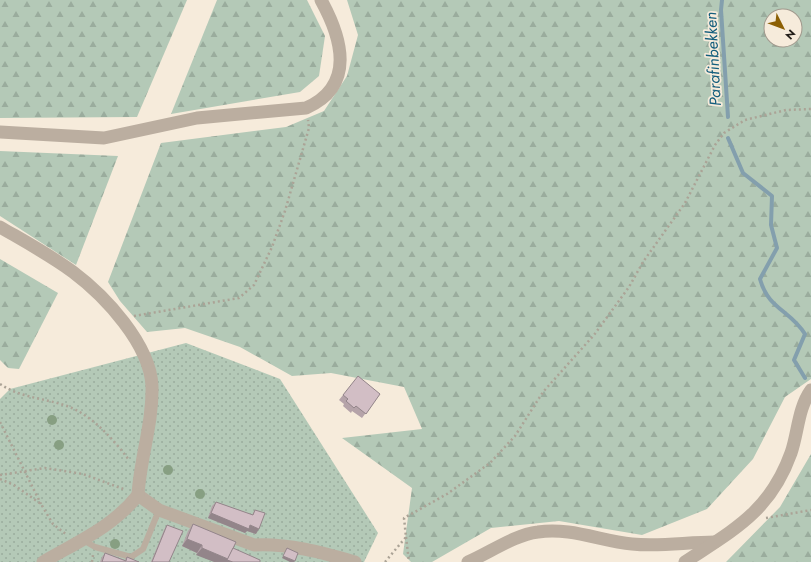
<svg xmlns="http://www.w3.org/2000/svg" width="811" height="562" viewBox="0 0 811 562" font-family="Jost,sans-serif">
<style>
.grass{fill:url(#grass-dots)}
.forest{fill:url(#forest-firs);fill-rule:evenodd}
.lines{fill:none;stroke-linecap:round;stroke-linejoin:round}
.stream{stroke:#839fad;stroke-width:4}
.path{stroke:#aba396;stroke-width:2.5;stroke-dasharray:2 3;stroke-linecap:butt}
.service{stroke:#bbaea0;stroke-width:6}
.minor{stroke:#bbaea0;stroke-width:13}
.tree{fill:#879f82}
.wall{fill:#b5a3a9}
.shaded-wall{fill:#93858a}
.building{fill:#d2bec5;stroke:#93858a}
.labels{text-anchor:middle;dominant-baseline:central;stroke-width:3.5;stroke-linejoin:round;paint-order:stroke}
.water-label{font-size:16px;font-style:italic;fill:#145e7d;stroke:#f6ebdb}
</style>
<defs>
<pattern id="grass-dots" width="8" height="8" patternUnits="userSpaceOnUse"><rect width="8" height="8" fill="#b4c9b7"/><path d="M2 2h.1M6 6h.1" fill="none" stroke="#9aac9d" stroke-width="1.8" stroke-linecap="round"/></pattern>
<pattern id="forest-firs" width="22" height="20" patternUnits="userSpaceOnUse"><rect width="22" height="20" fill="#b4c9b7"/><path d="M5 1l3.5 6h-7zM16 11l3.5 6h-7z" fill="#9aac9d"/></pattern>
</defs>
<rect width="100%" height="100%" fill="#f6ebdb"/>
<path class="grass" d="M186,343L280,379L378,533L364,562H0V399L10,389Z"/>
<g class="forest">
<path d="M0,0H187L137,117L0,118Z"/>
<path d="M217,0H307L325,36L319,76L300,92L171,114Z"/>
<path d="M347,0H811V379L785,397L753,459L707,509L642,535L559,521L491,528L432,562H411L403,554L412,488L342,438L422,429L404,387L331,373L292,376L240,347L185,328L147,332L120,301L108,282L161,143L286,127L324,111L347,76L358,35ZM771,16H795V40H771Z"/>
<path d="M0,151L118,156L76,265L0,216Z"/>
<path d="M0,259L58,293L19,369L8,368L0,360Z"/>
<path d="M811,454V562H726L780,507Z"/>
</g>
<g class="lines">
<g class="stream">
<path d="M722,0L721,10L728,117"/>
<path d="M728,138L743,173L772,196L771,225L777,248L760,279C768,309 790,310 805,334L794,360L805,378"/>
</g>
<g class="path">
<path d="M134,316L239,298L254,285L272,247L285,211L309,128L308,120"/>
<path d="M0,384C21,398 44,398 67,406C92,415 114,440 129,460"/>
<path d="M0,422L41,504"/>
<path d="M0,475L45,468L83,474L126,490"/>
<path d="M0,479L14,485L41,504L53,524L67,535"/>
<path d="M766,518L811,510"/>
<path d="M406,537L409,562"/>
<path d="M92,562L93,555"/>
<path d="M385,562L406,537L404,518L447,494L490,463L515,436L543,392L594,335L629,287L643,262L685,203L715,145L724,133L745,120L786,110L811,109"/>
</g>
<path class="service" d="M83,540L95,547L131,557L143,549L159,510"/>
<g class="minor">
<path d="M0,132L104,138L197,118L306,108C356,86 342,38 321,0"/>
<path d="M0,227C24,241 50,255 73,272C105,296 150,344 152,386C153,423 140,459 138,495"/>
<path d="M138,495L159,510L254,545C288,543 323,553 355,562"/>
<path d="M43,562C77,542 113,527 138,495"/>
<path d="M468,562C491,552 514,535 538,532C570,527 601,541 632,544C660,547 687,542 715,542"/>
<path d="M685,562C733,530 770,512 791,453C798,433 798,408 811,390"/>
</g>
</g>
<g class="tree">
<circle cx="52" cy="420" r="5"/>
<circle cx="59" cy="445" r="5"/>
<circle cx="168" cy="470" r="5"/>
<circle cx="200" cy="494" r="5"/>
<circle cx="115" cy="544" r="5"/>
</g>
<g class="wall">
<path d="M380,394L362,418L352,411L351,413L343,406L344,404L339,400L343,395Z"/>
<path d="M216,502L252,515L255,510L256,534L247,531L245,533L208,518L212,506Z"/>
<path d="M193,524L236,542L196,555L197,553L182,546L188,531Z"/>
<path d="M167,525L169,562H151L164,530Z"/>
<path d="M105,553L125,560L127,557L139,562H100L102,557Z"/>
</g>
<g class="shaded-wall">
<path d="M211,513L250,525L259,529L256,534L247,531L245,533L208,518Z"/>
<path d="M187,539L202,545L197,553L182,546Z"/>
<path d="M202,548L228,559L233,562H214L196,555Z"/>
<path d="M283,556L295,561L294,562H290L282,558Z"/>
</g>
<g class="building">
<path d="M358,376L380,394L366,414L356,406L354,408L346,401L348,399L343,395Z"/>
<path d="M216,502L253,515L255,510L265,513L259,529L250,525L249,529L211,513Z"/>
<path d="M193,524L236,542L228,559L202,548V545L187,539Z"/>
<path d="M167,525L183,531L169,562H152Z"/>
<path d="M233,548L260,560V562H233L227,560Z"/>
<path d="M287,548L298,553L295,561L283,556Z"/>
<path d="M105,553L126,561L127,557L139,562H102Z"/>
</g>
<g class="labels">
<g class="water-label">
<text transform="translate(713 59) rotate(-93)">Parafinbekken</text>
</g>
</g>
<g transform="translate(783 28) rotate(132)"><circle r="19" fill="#f6ebdb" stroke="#a1998d"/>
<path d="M0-3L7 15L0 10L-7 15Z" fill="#8c5f04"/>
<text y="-6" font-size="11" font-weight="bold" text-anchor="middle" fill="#221e19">N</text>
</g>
</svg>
